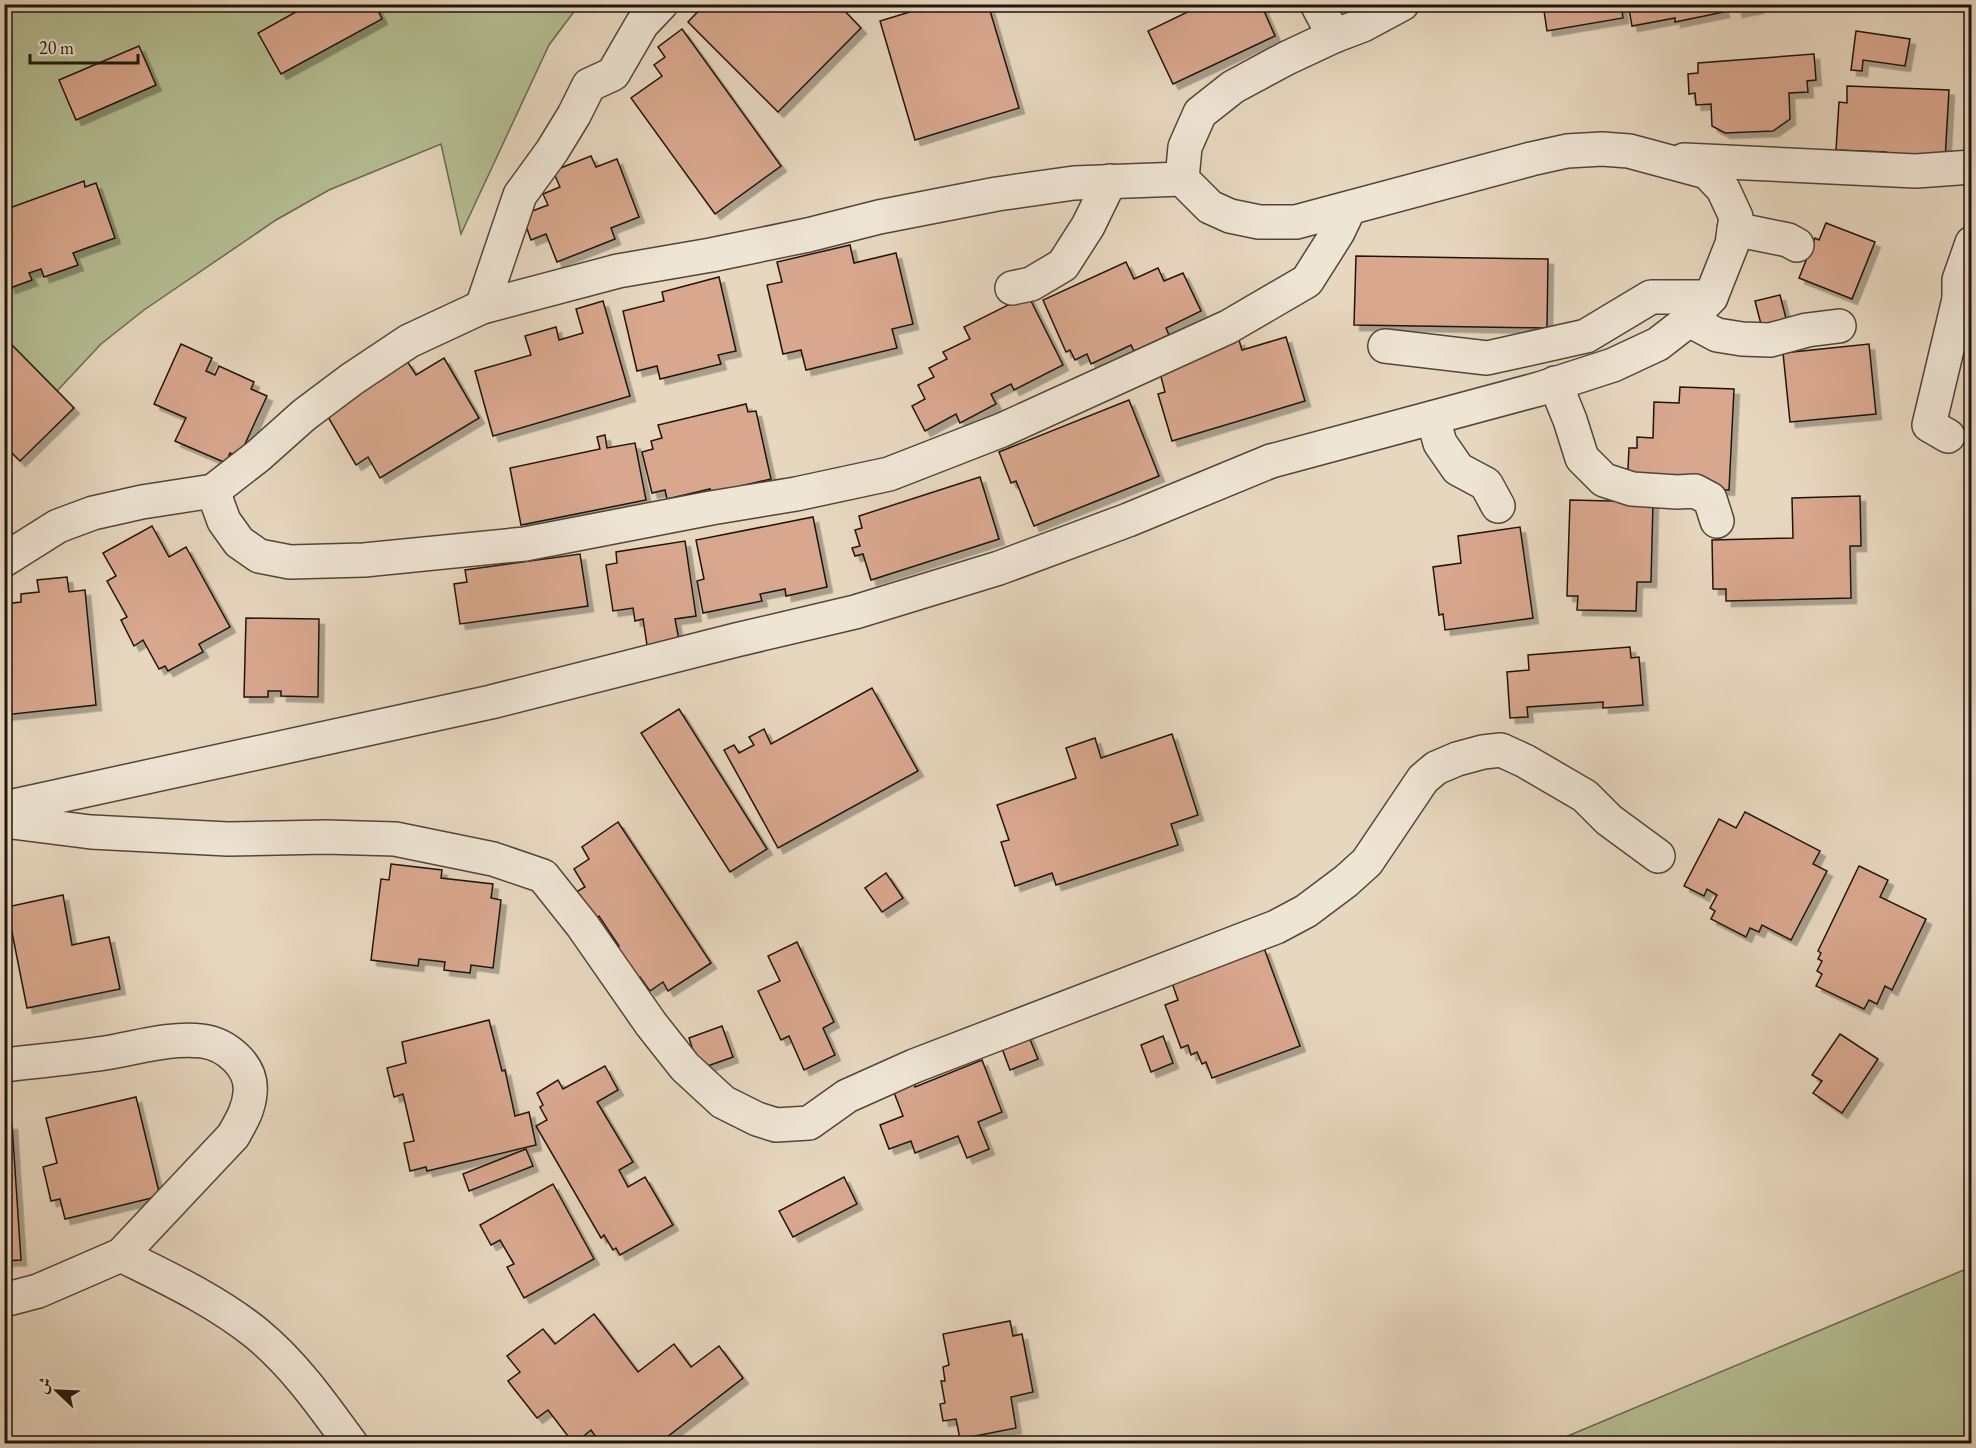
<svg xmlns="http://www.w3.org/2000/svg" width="1976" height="1448" viewBox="0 0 1976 1448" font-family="'EB Garamond',Amiri,serif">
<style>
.green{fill:#b4be93;stroke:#6a6a50;stroke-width:1.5}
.building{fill:#d9a78e;stroke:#1f150d;stroke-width:1.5;filter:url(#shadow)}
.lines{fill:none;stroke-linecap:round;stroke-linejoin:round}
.minor-casing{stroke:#51463a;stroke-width:36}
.minor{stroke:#efe5d5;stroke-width:33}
</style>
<defs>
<filter id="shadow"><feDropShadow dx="5.5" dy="5.5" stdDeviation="0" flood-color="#0004"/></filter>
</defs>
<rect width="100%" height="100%" fill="#e7d7bf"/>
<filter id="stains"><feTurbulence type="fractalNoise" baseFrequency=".00333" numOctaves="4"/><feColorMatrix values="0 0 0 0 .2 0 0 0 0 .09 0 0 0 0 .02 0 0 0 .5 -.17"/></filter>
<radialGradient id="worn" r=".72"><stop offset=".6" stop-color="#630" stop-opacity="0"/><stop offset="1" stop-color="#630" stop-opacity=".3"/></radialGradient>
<g class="green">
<path d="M5,5H579L549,45L461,234L441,144L329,190L276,220L144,310L101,344L58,390L5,427Z"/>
<path d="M1971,1267V1443H1551Z"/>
</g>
<g class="building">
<path d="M310,4H375L382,19L281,74L258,33Z"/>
<path d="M705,4H838L861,28L778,112L688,22Z"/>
<path d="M936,4H988L1019,108L915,140L880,21Z"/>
<path d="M1204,4H1261L1275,36L1173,84L1148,31Z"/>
<path d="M1543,4H1621L1623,18L1547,31Z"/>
<path d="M1628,4H1722L1724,12L1675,22V18L1632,26Z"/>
<path d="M1735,4H1757L1758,8L1737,12Z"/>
<path d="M682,29L781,166L715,214L631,98L662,76L654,65L665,57L658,47Z"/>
<path d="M1856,31L1910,39L1905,66L1863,60L1862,71L1851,70Z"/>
<path d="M139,46L156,85L76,120L59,80Z"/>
<path d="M1814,54L1816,80L1807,81L1808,92L1789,93L1790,119L1773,131L1725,133L1712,126L1711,104L1696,105L1695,93L1689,94L1688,74L1698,73V63Z"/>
<path d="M1847,86L1949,90L1945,160L1885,158L1886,152L1836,150L1839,102L1847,103Z"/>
<path d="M591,156L596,167L617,159L639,217L611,228L615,239L557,262L546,234L531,240L522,215L548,205L543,194L560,187L553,171Z"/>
<path d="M84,181L85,187L96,183L115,238L73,253L78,265L44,277L41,269L29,273L32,280L10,288L4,275V210Z"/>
<path d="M1826,223L1875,242L1852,299L1799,278L1815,238L1819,240Z"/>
<path d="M850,245L854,263L896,253L913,324L892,329L897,348L806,370L801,350L783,354L767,285L782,282L777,262Z"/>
<path d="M1356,256L1548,259L1547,328L1354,325Z"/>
<path d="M1126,262L1134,279L1158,268L1164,281L1183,273L1201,311L1166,328L1169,335L1134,351L1131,345L1091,364L1087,354L1075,360L1070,350L1066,352L1043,300Z"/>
<path d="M719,277L736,351L718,355L721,364L660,379L657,366L637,371L623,311L664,301L662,292Z"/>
<path d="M1028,295L1063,365L1014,390L1011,384L991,394L996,404L960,423L956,414L925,431L912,406L925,399L918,385L934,377L929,368L947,359L943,352L970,339L964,327Z"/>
<path d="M1780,295L1788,326L1763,332L1755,301Z"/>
<path d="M603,301L630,396L493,436L475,371L531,355L525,336L556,327L559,340L583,333L576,309Z"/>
<path d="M1286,337L1305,401L1172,441L1158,394L1165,392L1158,365L1239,340L1242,350Z"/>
<path d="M11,344L74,408L20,461L4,445V350Z"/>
<path d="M181,344L212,358L206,371L215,375L219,366L254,382L251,389L267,396L239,457L230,453L226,463L175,441L186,418L154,404Z"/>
<path d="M1869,344L1876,414L1790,422L1783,353Z"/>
<path d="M444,358L479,418L380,478L368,457L356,465L324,410L407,361L416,375Z"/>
<path d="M1680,387L1734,389L1729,490L1654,486L1616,469H1628L1629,448H1637V437L1653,438L1654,402L1679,403Z"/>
<path d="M1129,400L1159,476L1034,526L1016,481L1011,483L999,452Z"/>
<path d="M746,404L748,412L756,411L771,479L711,493L710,489L667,499L665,490L652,493L642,452L653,449L651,441L662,438L658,425Z"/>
<path d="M605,435L607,448L635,443L646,500L521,525L510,468L600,449L597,437Z"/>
<path d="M980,477L999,539L871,580L863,554L855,556L852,548L860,546L855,530L862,528L859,516Z"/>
<path d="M1860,496L1861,546H1850L1851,598L1726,601V589H1713L1712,540L1793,538L1792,498Z"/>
<path d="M1570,500L1653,502L1651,582H1637L1636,611L1577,610L1578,596H1567Z"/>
<path d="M813,517L827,587L786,596L785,589L760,594L762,601L703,613L697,581L704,579L696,540Z"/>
<path d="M152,526L169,557L186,547L230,627L199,644L203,652L168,671L165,666L159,669L143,640L134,646L121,620L127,617L107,581L116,576L103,553Z"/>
<path d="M1520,527L1533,618L1445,630L1443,614L1439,615L1433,567L1461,563L1458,536Z"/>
<path d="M685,541L696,616L675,619L679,640L647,645L643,619L635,621L633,608L613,611L606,565L617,563L616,552Z"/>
<path d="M580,554L588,606L460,624L454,584L467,582L465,570Z"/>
<path d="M67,577L69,592L85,590L96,705L4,715V643L8,642L4,604L21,602V594L39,592L37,580Z"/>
<path d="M246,618L319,619L318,697L281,696V691H268V697H244Z"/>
<path d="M1968,633H1972V694H1970Z"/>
<path d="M1630,647L1631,658L1639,657L1643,705L1603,708V702L1527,707L1528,717L1510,718L1507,672L1529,670L1528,655Z"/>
<path d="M872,688L918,771L778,848L724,750L734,745L739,753L754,745L749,737L764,729L771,744Z"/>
<path d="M679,709L767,849L730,872L641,733Z"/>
<path d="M1172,734L1198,815L1171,824L1178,845L1056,885L1052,873L1015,886L1001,842L1009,840L997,805L1076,778L1066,748L1095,738L1101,758Z"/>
<path d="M1745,812L1820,851L1813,864L1827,871L1791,940L1762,925L1759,932L1750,928L1746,937L1711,919L1715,911L1710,908L1717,895L1707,889L1704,896L1684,886L1719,819L1736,828Z"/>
<path d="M618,822L711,963L668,991L663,982L650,991L640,977L634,981L613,949L619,946L599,916L594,920L576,892L585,887L574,869L589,859L582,847Z"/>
<path d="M391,864L442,870L441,878L493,884L491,898L501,900L493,968L471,965L470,973L444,970L445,962L419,959L418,966L371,960L381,879L389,880Z"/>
<path d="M1859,866L1888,880L1880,897L1926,919L1892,990L1885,986L1877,1004L1869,1000L1864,1009L1816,986L1822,974L1817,971L1822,961L1818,959L1821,953L1818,951Z"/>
<path d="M886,873L903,898L882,912L865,888Z"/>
<path d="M63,895L72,945L109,937L120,989L27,1008L7,907Z"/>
<path d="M797,942L834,1022L823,1028L835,1055L804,1070L789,1036L781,1040L758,991L780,981L768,956Z"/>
<path d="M1264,948L1300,1046L1212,1078L1206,1062L1202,1064L1197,1052L1191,1055L1188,1045L1181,1048L1165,1005L1178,1000L1172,983Z"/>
<path d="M489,1020L502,1071L505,1070L515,1116L529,1112L536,1145L427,1171L426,1167L410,1171L404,1143L414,1141L403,1094L394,1097L387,1068L406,1063L402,1042Z"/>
<path d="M722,1026L733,1057L699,1069L689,1038Z"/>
<path d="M1027,1032L1038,1059L1010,1070L1000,1043Z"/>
<path d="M1840,1034L1878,1059L1842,1113L1813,1093L1822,1081L1812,1075Z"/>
<path d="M1163,1036L1173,1063L1151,1072L1141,1045Z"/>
<path d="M982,1060L1002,1112L978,1122L989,1149L967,1158L958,1136L915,1153L911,1141L889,1149L880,1125L903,1116L893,1090L913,1081L915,1087Z"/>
<path d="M605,1066L618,1090L597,1102L633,1162L619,1170L628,1187L645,1177L673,1225L620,1255L616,1248L613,1250L604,1235L601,1238L536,1126L547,1120L540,1107L543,1105L537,1093L558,1080L563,1089Z"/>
<path d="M136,1097L160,1196L65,1219L60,1199L51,1201L43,1167L57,1163L46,1118Z"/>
<path d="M12,1124L21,1260L4,1261V1125Z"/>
<path d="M526,1149L533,1166L469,1191L463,1174Z"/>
<path d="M844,1177L857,1204L793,1237L779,1211Z"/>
<path d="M553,1184L594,1259L524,1298L507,1267L514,1264L500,1240L491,1245L480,1225Z"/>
<path d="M594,1314L638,1372L674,1344L691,1367L719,1346L743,1378L658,1444H601L591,1430L574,1444L548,1410L537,1418L511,1385L508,1381L520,1372L507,1356L543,1329L555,1344Z"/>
<path d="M1010,1321L1013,1336L1022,1334L1033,1392L1011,1397L1016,1428L960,1439L956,1419L943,1421L940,1404L945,1403L941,1381H945L943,1367L949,1365L943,1334Z"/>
</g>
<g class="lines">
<defs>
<g id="minor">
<path d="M1317,4L1334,36"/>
<path d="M1684,160L1916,171L1972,167"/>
<path d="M1734,229L1788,240L1797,245"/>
<path d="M1972,243L1959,280V299L1972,301"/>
<path d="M1012,288L1031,284L1063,265L1088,226L1110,181"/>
<path d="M482,307L520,195L552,151L574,115L589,85L613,74L642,24L661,4"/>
<path d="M1689,320L1717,335L1742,339L1770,340L1807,330L1839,326"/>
<path d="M1385,346L1487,358L1586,336L1651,297H1711"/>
<path d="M1555,383L1570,420L1582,458L1604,480L1632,489L1677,492L1695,491L1710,499L1717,521"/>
<path d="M1433,418L1440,443L1458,469L1486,484L1498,506"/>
<path d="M1948,436L1929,425L1959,299"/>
<path d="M213,491L224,521L239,542L259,556L290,562L364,560L525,544L711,508L796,494L889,474L1002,430L1228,327L1307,281L1338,232L1349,209"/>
<path d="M4,560L58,526L93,513L142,502L213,491L258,456L304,415L352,379L409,341L482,307L618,271L711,255L808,235L879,217L997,194L1074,183L1182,179"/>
<path d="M4,808L491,702L736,640L855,612L999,568L1128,520L1271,461L1539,389L1613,365L1658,344L1689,320L1711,297L1732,244L1736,217L1723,189L1707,172L1629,151L1602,149L1567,151L1531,159L1296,222H1259L1230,216L1210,207L1182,179L1185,147L1200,113L1233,87L1287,58L1334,36L1363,25L1402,4"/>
<path d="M4,821L91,832L228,839L326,837L395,839L493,859L543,876L582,925L651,1024L685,1067L723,1102L757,1119L776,1125L809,1123L847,1096L914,1066L1276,927L1306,911L1346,881L1367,862L1423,779L1436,768L1457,759L1483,752L1501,750L1525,761L1585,796L1609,820L1658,856"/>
<path d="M4,1065C38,1061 72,1058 105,1053C136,1048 171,1037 202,1041C226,1044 253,1066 250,1093C249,1109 241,1122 233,1136L121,1255L38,1291L4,1300"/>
<path d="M121,1255C167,1278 215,1300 256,1333C294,1364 322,1404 351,1444"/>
</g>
</defs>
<use href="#minor" class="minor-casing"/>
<use href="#minor" class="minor"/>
</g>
<rect width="1976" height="1448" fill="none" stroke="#e7d7bf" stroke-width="24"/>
<rect x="6" y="6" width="1964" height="1436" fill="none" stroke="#1f150d" stroke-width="3"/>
<rect x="12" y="12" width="1952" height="1424" fill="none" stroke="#1f150d" stroke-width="1.5"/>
<g transform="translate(57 1391) rotate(293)" stroke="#efe5d5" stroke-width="4.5" paint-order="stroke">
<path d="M0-4.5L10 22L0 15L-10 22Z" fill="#1f150d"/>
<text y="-9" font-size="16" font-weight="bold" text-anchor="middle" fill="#1f150d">ش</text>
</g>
<path d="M30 54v9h108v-9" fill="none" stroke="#1f150d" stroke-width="3"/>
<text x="39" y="54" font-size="18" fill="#1f150d" stroke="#efe5d5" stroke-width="4.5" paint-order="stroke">20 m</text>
<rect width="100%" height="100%" filter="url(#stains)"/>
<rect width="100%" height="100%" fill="url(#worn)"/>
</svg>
